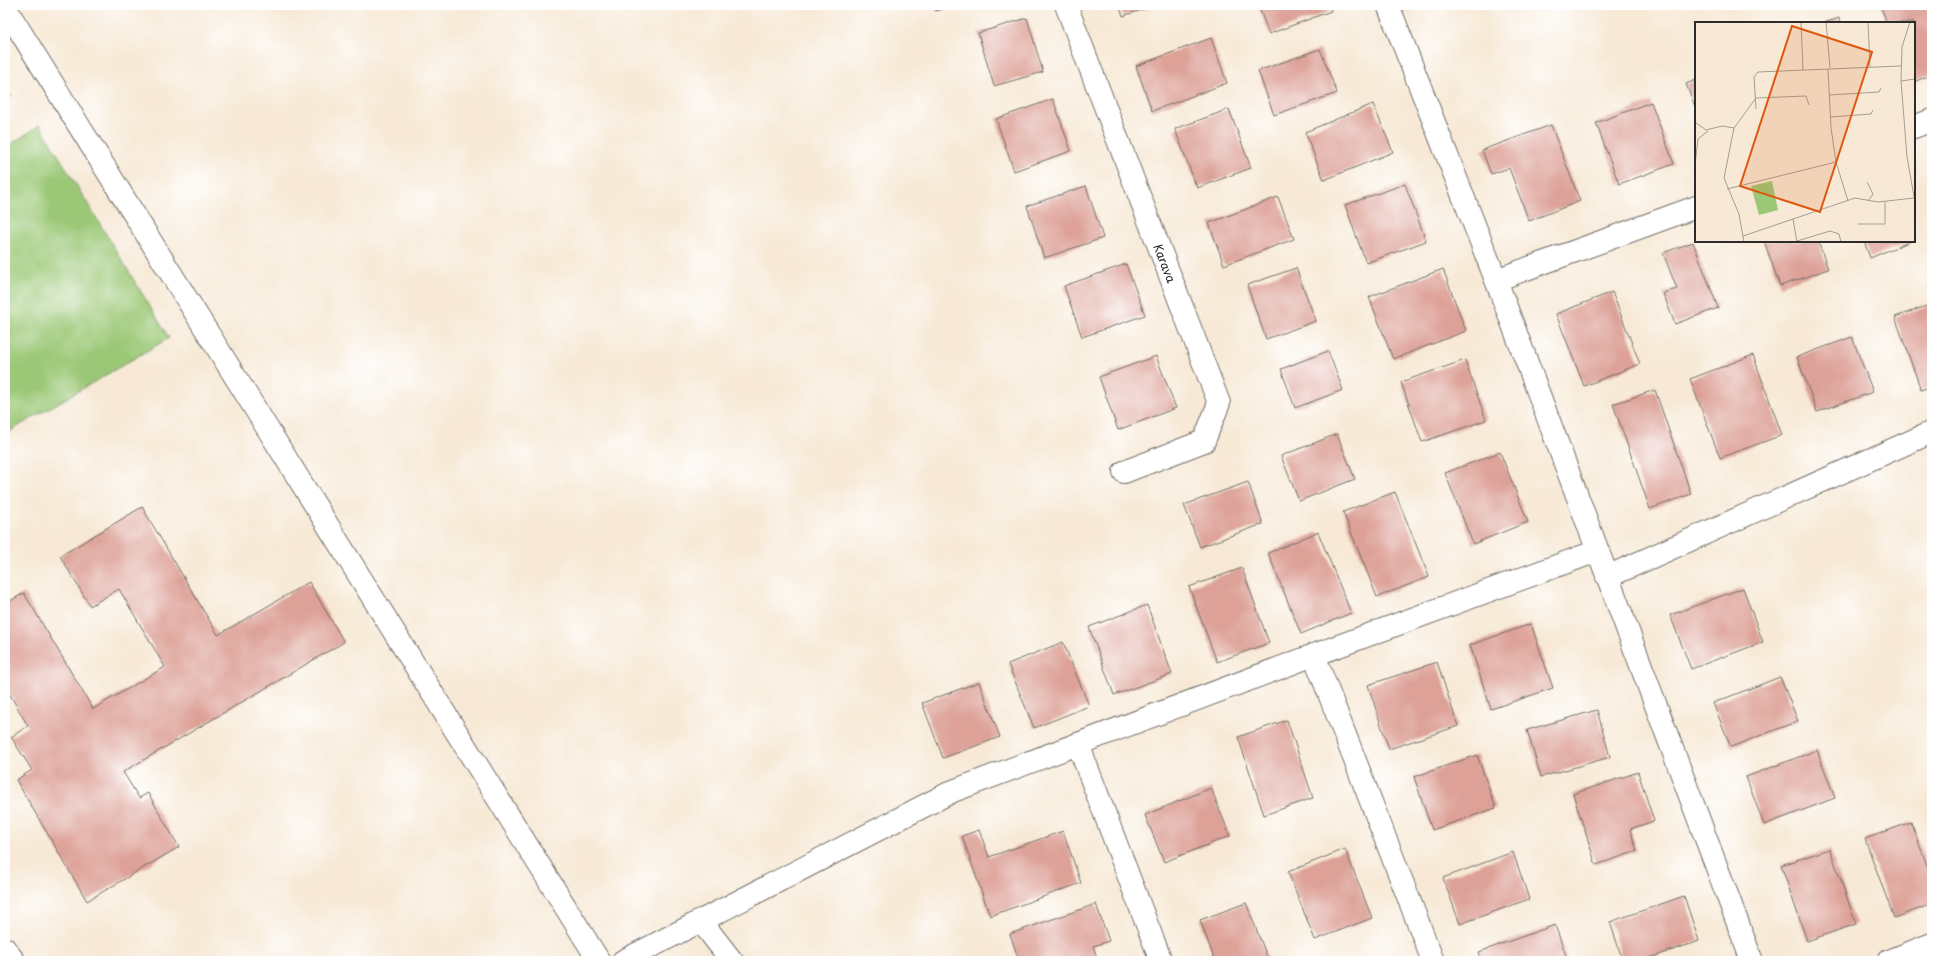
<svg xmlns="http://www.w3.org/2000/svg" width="1937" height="966" viewBox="0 0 1937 966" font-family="'Playpen Sans',sans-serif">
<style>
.green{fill:#9bc876;stroke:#637a50}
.building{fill:#dda197}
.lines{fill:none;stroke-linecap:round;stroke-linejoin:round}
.minor-casing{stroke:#726e67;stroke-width:24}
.minor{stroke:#fff;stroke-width:22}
.labels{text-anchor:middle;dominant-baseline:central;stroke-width:3;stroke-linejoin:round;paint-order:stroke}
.street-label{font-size:12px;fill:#2b2b2b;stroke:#fff}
.inset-road{fill:none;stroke:#a59d92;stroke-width:1}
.view{fill:#df570e;fill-opacity:0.15;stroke:#df570e;stroke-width:2}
.inset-edge{fill:none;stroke:#2b2b2b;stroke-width:2}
</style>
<rect width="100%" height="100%" fill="#fff"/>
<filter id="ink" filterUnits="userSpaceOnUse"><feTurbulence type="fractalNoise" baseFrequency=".025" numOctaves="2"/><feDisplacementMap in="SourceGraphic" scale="8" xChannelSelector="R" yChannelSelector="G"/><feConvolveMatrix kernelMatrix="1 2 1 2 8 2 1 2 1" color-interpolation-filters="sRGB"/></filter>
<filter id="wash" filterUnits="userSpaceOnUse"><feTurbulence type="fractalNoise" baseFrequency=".012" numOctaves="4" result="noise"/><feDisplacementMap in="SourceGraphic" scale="16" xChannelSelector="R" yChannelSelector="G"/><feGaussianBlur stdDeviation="0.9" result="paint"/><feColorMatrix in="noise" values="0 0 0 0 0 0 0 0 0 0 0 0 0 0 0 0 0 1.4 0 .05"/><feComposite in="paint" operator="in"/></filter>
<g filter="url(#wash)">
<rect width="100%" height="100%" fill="#f7e9d6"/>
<path class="green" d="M40,125L169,338L5,434V148Z"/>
<g id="blocks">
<g class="building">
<path d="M934,5H952L936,11Z"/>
<path d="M1119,5H1155L1123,16Z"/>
<path d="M1258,5H1329L1331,11L1269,34Z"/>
<path d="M1880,5H1932V74L1914,82V23H1887Z"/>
<path d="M1027,18L1043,72L994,86L978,33Z"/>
<path d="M1839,18L1840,23H1824Z"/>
<path d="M1211,38L1227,83L1152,111L1136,66Z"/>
<path d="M1320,49L1337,93L1274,115L1258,71Z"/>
<path d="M1696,80V109L1686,84Z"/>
<path d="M5,86L11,96L5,100Z"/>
<path d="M1053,99L1071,151L1014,171L996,119Z"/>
<path d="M1651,102L1674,164L1619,184L1596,123Z"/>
<path d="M1373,104L1393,152L1324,180L1305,132Z"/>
<path d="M1229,109L1251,168L1197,188L1175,129Z"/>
<path d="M1551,125L1580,201L1529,221L1509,168L1491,174L1482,150Z"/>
<path d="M1405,184L1426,241L1366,263L1345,205Z"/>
<path d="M1086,186L1103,238L1044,258L1027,206Z"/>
<path d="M1278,197L1294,239L1224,265L1209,223Z"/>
<path d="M1764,241H1818L1828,269L1780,286Z"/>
<path d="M1864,241H1911L1870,258Z"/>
<path d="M1693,242L1718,308L1675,324L1663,293L1677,289L1663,253Z"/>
<path d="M1126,264L1145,315L1082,337L1064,286Z"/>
<path d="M1296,268L1316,321L1266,339L1247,285Z"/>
<path d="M1443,269L1466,331L1393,359L1369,297Z"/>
<path d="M1612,292L1640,364L1584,386L1556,314Z"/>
<path d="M1932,304V386L1921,390L1895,317Z"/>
<path d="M1852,337L1873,392L1817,412L1797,357Z"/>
<path d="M1328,351L1343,390L1295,408L1281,369Z"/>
<path d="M1753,355L1782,435L1720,458L1690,379Z"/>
<path d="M1156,356L1176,408L1118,430L1099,377Z"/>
<path d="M1465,360L1486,420L1422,442L1401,382Z"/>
<path d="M1655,390L1691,494L1650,509L1613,404Z"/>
<path d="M1337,434L1355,479L1299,501L1281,456Z"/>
<path d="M1500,452L1528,522L1473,544L1445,473Z"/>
<path d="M1248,482L1263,524L1200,547L1184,505Z"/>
<path d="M1395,492L1429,577L1377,597L1343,512Z"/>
<path d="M142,507L218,635L309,582L344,642L123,772L139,798L148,793L179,847L87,901L16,780L32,770L11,737L28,726L5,686V604L24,593L93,709L165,667L119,589L90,606L60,556Z"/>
<path d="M1318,532L1351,613L1301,634L1268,553Z"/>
<path d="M1242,568L1269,643L1217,662L1189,587Z"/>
<path d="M1743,588L1763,642L1691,669L1670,615Z"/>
<path d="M1147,605L1172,674L1114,695L1089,627Z"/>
<path d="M1531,624L1553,688L1491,709L1470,645Z"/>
<path d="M1063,642L1089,706L1034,728L1008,664Z"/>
<path d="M1437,662L1458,726L1389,749L1368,685Z"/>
<path d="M1780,677L1798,721L1731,747L1713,703Z"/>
<path d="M979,682L1000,737L943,758L922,703Z"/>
<path d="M1597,710L1610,757L1541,777L1527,730Z"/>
<path d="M1287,720L1313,798L1264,815L1238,737Z"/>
<path d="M1817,750L1835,798L1764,825L1746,777Z"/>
<path d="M1477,755L1496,808L1432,830L1414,777Z"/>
<path d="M1638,772L1654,821L1630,829L1637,851L1596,865L1573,794Z"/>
<path d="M1211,788L1230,836L1164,862L1145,815Z"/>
<path d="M1911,822L1932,879V904L1894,918L1865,839Z"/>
<path d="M979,830L989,857L1063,831L1081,883L990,916L962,836Z"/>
<path d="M1345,849L1372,918L1315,940L1288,872Z"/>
<path d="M1830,849L1856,924L1807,941L1781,865Z"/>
<path d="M1513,852L1529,899L1460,924L1443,878Z"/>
<path d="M1684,896L1699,941L1641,961H1623L1610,922Z"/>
<path d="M1246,903L1268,959L1262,961H1215L1200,920Z"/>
<path d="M1096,904L1109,941L1093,946L1098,961H1019L1010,934Z"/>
<path d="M1555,925L1568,961H1482L1479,952Z"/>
</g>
</g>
</g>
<g filter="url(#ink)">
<use href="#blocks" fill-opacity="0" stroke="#726e67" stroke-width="1"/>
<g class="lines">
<defs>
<g id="minor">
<path d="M1066,5L1219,403L1204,441L1124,472"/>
<path d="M1388,5L1496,280L1752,961"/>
<path d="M5,7L599,961"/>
<path d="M1914,127L1932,120"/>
<path d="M1496,280L1696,207"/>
<path d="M1607,577L1932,432"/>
<path d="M1314,655L1433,961"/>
<path d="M1078,744L1161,961"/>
<path d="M700,920L732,961"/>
<path d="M5,949L14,961"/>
<path d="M623,961L953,791L1314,655L1597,551"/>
<path d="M1889,961L1932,944"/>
</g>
</defs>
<use href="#minor" class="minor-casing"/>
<use href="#minor" class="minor"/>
</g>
</g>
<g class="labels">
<g class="street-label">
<text transform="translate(1165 263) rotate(69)">Karava</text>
</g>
</g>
<g transform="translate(1695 22)">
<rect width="220" height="220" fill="#f7e9d6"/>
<path d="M77,159L83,188L64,193L56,164Z" fill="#9bc876"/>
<path class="inset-road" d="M106,0L108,48M131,0L135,46M173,0L175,45M215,0L207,25L206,59L212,135L220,180M133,47L136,106L141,140L153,179M206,59L220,57M134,73L184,70L186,66M61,87L59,55L63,50L206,44M135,95L176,92L178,88M0,100L11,108L27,104L39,106M0,143L3,117L13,109M172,160L178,172L173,179M32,167L141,140M98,197L102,220M163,202H190V180M48,214L160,176L183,180L219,176M102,219L135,209L144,212L146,220M49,220L44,192L29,156L39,106L61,76L111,74L114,83"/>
<path class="view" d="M97,4L177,30L125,190L45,164Z"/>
<rect width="220" height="220" class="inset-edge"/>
</g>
<rect width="1937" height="966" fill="none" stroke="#fff" stroke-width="20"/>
</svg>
